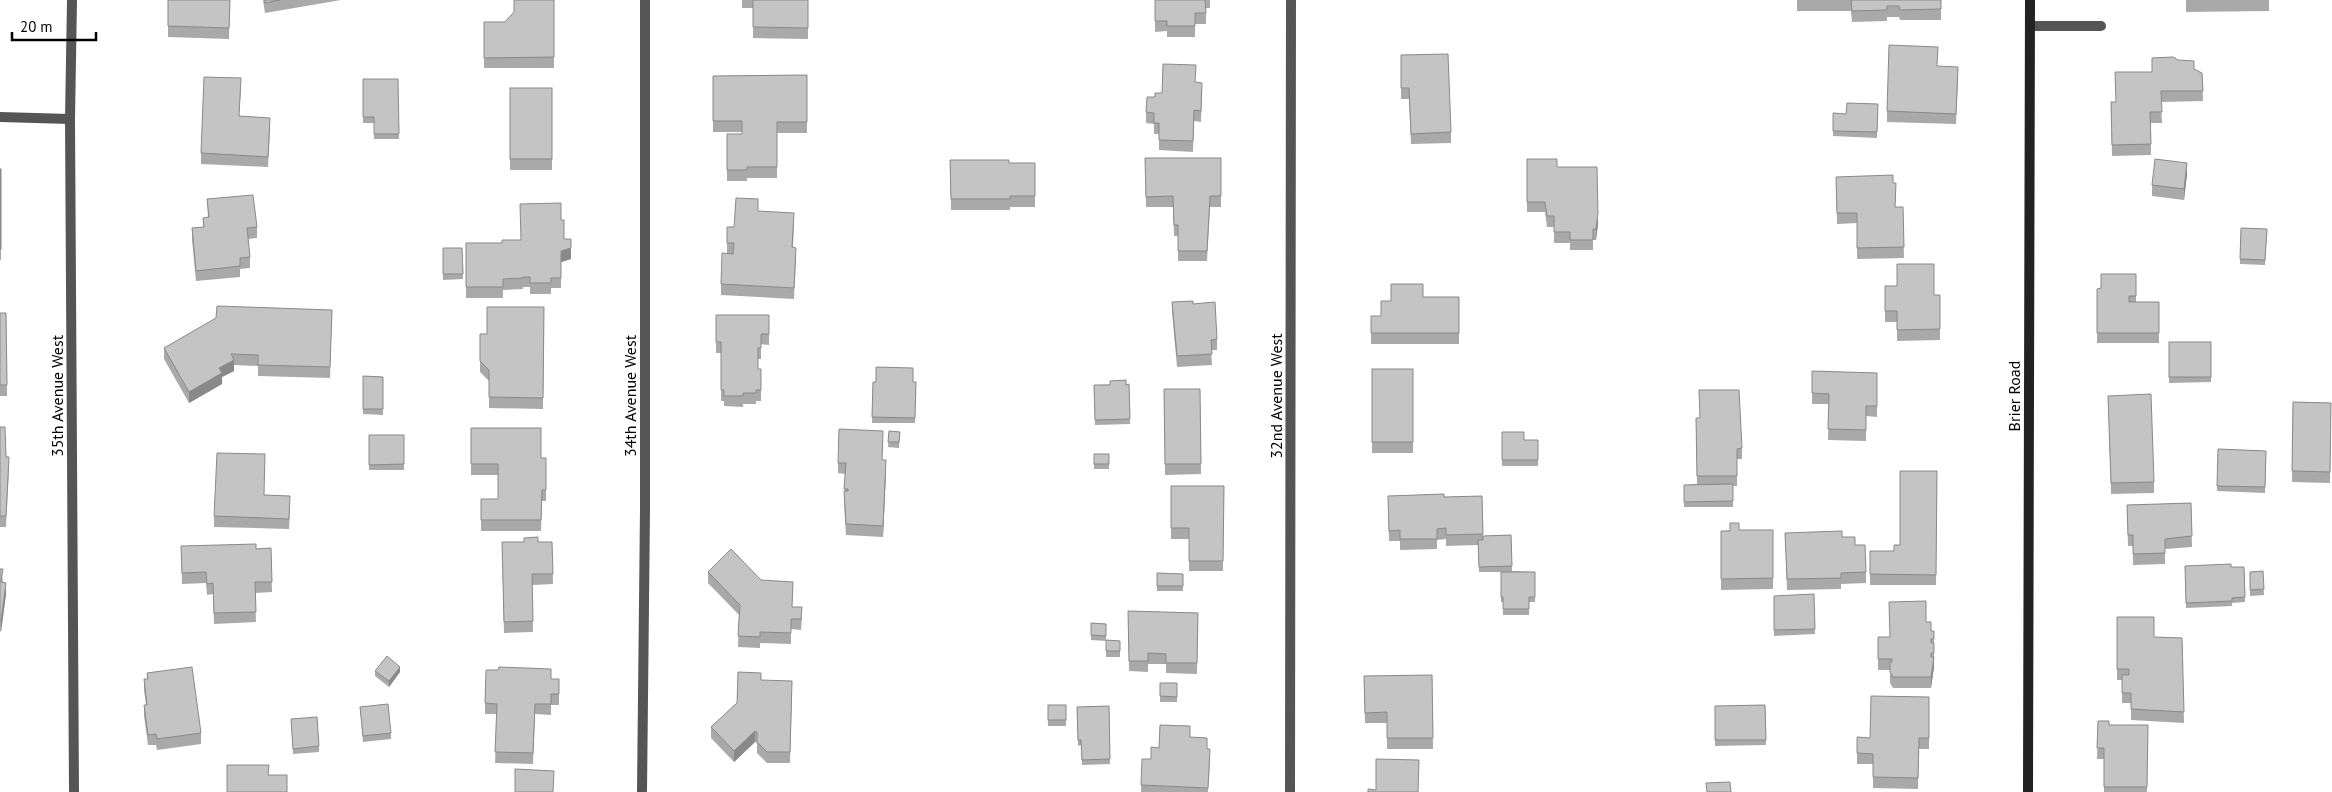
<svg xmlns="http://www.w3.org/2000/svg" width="2332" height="792" viewBox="0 0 2332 792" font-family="'PT Sans',sans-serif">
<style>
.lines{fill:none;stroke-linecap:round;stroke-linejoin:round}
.service{stroke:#555;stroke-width:10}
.minor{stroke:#555;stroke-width:10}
.secondary{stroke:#222;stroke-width:10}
.wall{fill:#a9a9a9}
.shaded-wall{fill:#898989}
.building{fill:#c4c4c4;stroke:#898989}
.labels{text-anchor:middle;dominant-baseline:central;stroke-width:5;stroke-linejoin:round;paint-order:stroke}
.street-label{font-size:16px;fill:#000;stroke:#fff}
</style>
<rect width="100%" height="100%" fill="#fff"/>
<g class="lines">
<path class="service" d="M2030,26H2101"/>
<g class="minor">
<path d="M72,0L70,119L74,792"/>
<path d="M0,117L70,119"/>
<path d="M642,792L645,509V0"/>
<path d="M1290,792L1291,0"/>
</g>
<path class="secondary" d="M2028,792L2030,0"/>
</g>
<g class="wall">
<path d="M168,0H230L229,39L168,37Z"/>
<path d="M263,0H341L265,13Z"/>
<path d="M554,0V68H484V22H505L514,12Z"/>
<path d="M742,0H808V39L753,38V8H742Z"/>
<path d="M1155,0H1210V8H1206V24H1195V37H1167V31L1155,32Z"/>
<path d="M1797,0H1941V20H1900L1899,17H1887V21L1852,22L1851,11H1797Z"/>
<path d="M2186,0H2269V11L2186,12Z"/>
<path d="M1401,55L1451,132V143L1411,144L1409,99H1401Z"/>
<path d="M1937,66L1958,78L1956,124L1887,122V111Z"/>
<path d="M2194,69L2202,73L2203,101L2161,102L2162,123H2151V155L2112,156L2111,102H2115L2152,72Z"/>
<path d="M807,75V133H777V178H747V181H727V134H742V132H713V76Z"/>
<path d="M363,79H398L399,139H374V123H363Z"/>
<path d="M1196,82L1202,93L1201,122L1194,121L1193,152L1159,150V134H1154V124L1146,123V112L1155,97Z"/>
<rect x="510" y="88" width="42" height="82"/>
<path d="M241,89L239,116L270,129L268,167L201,164V153Z"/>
<path d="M1878,104L1877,138L1833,136V113L1846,114Z"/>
<path d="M1145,158H1221V207H1210L1207,261H1178V236H1174L1173,207H1146Z"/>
<path d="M1527,159L1557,167L1598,224L1596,240H1593V250H1570V243H1554V227H1547L1545,212H1527Z"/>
<path d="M950,160L1009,163H1035V207H1010V210H951Z"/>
<rect x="0" y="169" width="1" height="91"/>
<path d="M2187,174L2184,200L2152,196V185Z"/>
<path d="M1836,177L1893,183L1896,193L1895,207H1903L1904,258L1857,259V223L1837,224Z"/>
<path d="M207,199L257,227V238L248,239L250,257V268L240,269V277L196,281L192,239V228L203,227V218H208Z"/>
<path d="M758,211L794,223L793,248L796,259L794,299L721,295V284L727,254V243L734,227Z"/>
<path d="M561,220L564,239L571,259L561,262V288H551V294H530V287H523V289L503,290V298H466V243H502L521,240Z"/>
<path d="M2241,228L2267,229L2265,265L2240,264Z"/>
<path d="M443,248H462L463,279L443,280Z"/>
<path d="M2136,274V302H2159V343H2097V289L2101,288Z"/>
<path d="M1940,295V340L1897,341V322H1885V297Z"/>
<path d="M1423,297H1459V344H1371V316H1381L1391,301Z"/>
<path d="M1172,302L1193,304L1217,339V350H1211L1212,365L1177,367L1172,312Z"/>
<path d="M544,307L543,409L489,408V381L480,372V334H487Z"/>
<path d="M332,310L330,378L258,376V366L234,365V371L222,377V384L189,403L164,359V348Z"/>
<path d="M0,313H6L7,396H0Z"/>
<path d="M716,315H769V345L761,344V359H758V369H761V401H756V404H743V407L724,406V401H721V353H716Z"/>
<path d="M2169,342H2211V382L2169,383Z"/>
<rect x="1372" y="369" width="41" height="84"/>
<path d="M1812,371L1877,373V417L1866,416V441L1828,440L1829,404H1812Z"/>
<path d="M363,376L383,377V415L363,414Z"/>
<path d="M873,382H916L915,423H872Z"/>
<path d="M1129,384L1130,424L1095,425L1094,385Z"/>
<path d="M1164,389H1200L1201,474L1165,475Z"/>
<path d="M2108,396L2154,482V493L2111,494Z"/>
<path d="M2293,402L2331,403L2330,483L2292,482Z"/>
<path d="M1696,418L1742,448V459H1737V486H1733V507H1684V485L1697,484Z"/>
<path d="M0,427L9,468L6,527H0Z"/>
<path d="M471,428L541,458H546V501H542L541,531H481V499H498V475H471Z"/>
<path d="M889,431L900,432L899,448L888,447Z"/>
<path d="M1502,432L1524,440H1538V466H1502Z"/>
<rect x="369" y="435" width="35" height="35"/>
<path d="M883,442L882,460L886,471L883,537L846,535L844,502L845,474L838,473V463Z"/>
<path d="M2218,449L2266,451L2265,493L2217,491Z"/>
<rect x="1094" y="454" width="15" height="15"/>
<path d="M1937,471L1936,585H1870V551H1894L1900,545Z"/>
<path d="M1171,486H1224L1223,571H1189V539H1171Z"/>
<path d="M264,495L290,507L289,529L214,527V516Z"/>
<path d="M1388,496L1444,497L1482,496L1483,536L1511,535L1512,571L1535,572V602H1529V615H1503V602H1501V572H1479L1478,545L1446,546V539L1437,540V549L1400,550V541H1389Z"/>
<path d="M2191,503L2192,547L2165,549V564L2133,565V546H2128L2127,505Z"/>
<path d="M1739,530H1773V589L1721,590V531Z"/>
<path d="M1785,533L1842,537L1855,545L1866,572V583L1841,584V589L1787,590Z"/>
<path d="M502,542H552L553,584L532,585L533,632L504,633Z"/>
<path d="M181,546L256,549L271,548L272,592L255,593L256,622L214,624L213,594L207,595L206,583L182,584Z"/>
<path d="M2185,566L2231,567H2244L2245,602L2232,603V606L2186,608Z"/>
<path d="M0,569L6,594L1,632L0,631Z"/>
<path d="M2263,571L2264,595L2250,596V572Z"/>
<path d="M708,572L761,580L793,607L802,618L801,630L791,629V644L760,643V648L738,647L739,615L708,583Z"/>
<path d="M1157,573L1183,574V591H1157Z"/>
<path d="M1814,594L1815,634L1774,636V596Z"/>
<path d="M1128,611L1198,613L1197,674L1166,673V664H1148V672L1129,671Z"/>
<path d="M2117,617L2154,637L2182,638L2184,723L2131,720V703H2122V680H2117Z"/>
<path d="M1926,622L1931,631H1934V667L1931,688H1893L1890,683V670H1878V637H1889Z"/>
<path d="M1091,623L1106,624V641L1091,640Z"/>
<path d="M1106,640L1120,641V657H1106Z"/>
<path d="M375,671L400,672L389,687L375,676Z"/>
<path d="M147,673L201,733V744L157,750L156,745H148L144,716V705H146L144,690V679H147Z"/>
<path d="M1432,675L1433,749H1387V723H1365L1364,676Z"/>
<path d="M551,679L559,690V705H551V715L535,714L533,764L495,763L497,714H485V703Z"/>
<path d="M761,680L792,692L790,763H767L757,753V743L755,742L734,762L711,738V727Z"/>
<rect x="1160" y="683" width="17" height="19"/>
<path d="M1929,697V749H1919L1918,789L1873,788V764H1857V737L1870,738Z"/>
<rect x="1048" y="705" width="18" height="21"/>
<path d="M1765,705L1766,745L1715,746V706Z"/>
<path d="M1109,706L1110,764L1082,765L1081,745L1078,746L1077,707Z"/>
<path d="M360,707L391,733V739L363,742Z"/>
<path d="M291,719L319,746V752L293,754Z"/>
<path d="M2098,721L2109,725H2148L2147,792H2104V759H2097Z"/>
<path d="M1190,737L1210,760L1208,792H1141V785L1151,759L1159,748Z"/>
</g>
<g class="shaded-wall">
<path d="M2187,163V174L2184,200V189Z"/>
<path d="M1598,213V224L1596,240V229Z"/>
<path d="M571,248V259L561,262V251Z"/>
<path d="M234,360V371L222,377V384L189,403V392L219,368Z"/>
<path d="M886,460V471L883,537V526Z"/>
<path d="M6,583V594L1,632V621Z"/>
<path d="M1934,657V667L1931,688V677Z"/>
<path d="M400,667V672L389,687V681Z"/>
<path d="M755,731V742L734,762V751Z"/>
</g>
<g class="building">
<path d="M168,0H230L229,28L168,26Z"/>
<path d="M265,0H280L265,3Z"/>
<path d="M514,0H554V57L484,58V22H505L514,12Z"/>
<path d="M753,0H808V28L753,27Z"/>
<path d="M1155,0H1205L1206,13H1195V26H1167V21H1155Z"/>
<path d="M1851,0H1941V9L1900,10L1899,6H1887V10L1852,11Z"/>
<path d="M1889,45L1938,47L1937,66L1958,67L1956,114L1887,111Z"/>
<path d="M1448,54L1451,132L1411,134L1409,88H1401V55Z"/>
<path d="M2173,57L2178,60L2194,61V69L2202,73L2203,91H2161L2162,112H2150L2151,144L2112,145L2111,102H2116L2115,72H2152V58Z"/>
<path d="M1163,64L1196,65L1195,82L1202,83L1201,111L1194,110L1193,141L1159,140V123H1154V113L1146,112L1147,97H1155V93H1162Z"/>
<path d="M807,75V122H777V167H747V170H727V134H742V121H713V76Z"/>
<path d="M204,77L241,78L239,116L270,118L268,157L201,153Z"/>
<path d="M363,79H398L399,134H374V117H363Z"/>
<rect x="510" y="88" width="42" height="71"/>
<path d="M1847,103L1878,104L1877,132L1833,131V113L1846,114Z"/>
<path d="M1145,158H1221V196H1210L1207,251H1178V225H1174L1173,196L1146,197Z"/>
<path d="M1527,159H1557V167H1597L1598,213L1596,229H1593V240H1570V232H1554V216H1547L1545,202H1527Z"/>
<path d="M2155,159L2187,163L2184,189L2152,185Z"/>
<path d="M950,160H1009V163H1035V196H1010V199H951Z"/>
<rect x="0" y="169" width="1" height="80"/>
<path d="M1893,175V183H1896L1895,207H1903L1904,247L1857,248V213H1837L1836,177Z"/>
<path d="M253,195L257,227L247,228L250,257L240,258V266L196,271L192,228L204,227L203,218L209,217L207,199Z"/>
<path d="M736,198L758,199V211L794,213L792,247L796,248L794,288L721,284L722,253L733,254L734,243H727V227H734Z"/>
<path d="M561,203V220H564V239H571V248L561,251V278H551V283H530V277H523V278L503,279V287H466V243H502V240H521L520,204Z"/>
<path d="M2241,228L2267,229L2265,260L2240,259Z"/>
<path d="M443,248H462L463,274H443Z"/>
<path d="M1897,264H1934V295H1940V329L1897,330V311H1885V286H1897Z"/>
<path d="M2101,274H2136V296H2129V302H2159V333H2097V289L2101,288Z"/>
<path d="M1391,284H1423V297H1459V333H1371V316H1381V301H1391Z"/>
<path d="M1193,301V304L1215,302L1217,339L1211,340L1212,354L1177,356L1172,302Z"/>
<path d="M217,306L332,310L330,367L258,365V355L231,354L234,360L219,368L222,373L189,392L164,348L216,318Z"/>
<path d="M487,307H544L543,398L489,397V370L480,361V334H487Z"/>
<path d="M0,313H6L7,385H0Z"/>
<path d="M716,315H769V334H761V348H758V369H761V390H756V393H743V396H724V390H721V342H716Z"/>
<rect x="2169" y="342" width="42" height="35"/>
<path d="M876,367L913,368V382H916L915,418L872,417L873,382H876Z"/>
<rect x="1372" y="369" width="41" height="73"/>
<path d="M1812,371L1877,373V406H1866V430L1828,429L1829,394L1812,393Z"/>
<path d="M363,376L383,377V409H363Z"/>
<path d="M1126,380V385L1129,384L1130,419L1095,420L1094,385H1110V381Z"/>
<path d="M1164,389H1200L1201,464H1165Z"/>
<path d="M1699,390H1739L1742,448L1737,449V476H1697L1696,418H1700Z"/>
<path d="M2151,394L2154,482L2111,483L2108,396Z"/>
<path d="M2293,402L2331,403L2330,472L2292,471Z"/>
<path d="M0,427H5L6,457H9L6,516H0Z"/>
<path d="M471,428H541V458H546V490H542L541,520H481V499H498V464H471Z"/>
<path d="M839,429L883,431L882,460H886L883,526L846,524L844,491H848V489H844L846,463H838Z"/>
<path d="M889,431L900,432L899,442H888Z"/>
<path d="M1502,432H1524V440H1538V460H1502Z"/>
<path d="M369,435H404V464L369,465Z"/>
<path d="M2218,449L2266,451L2265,487L2217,486Z"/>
<path d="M217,453L265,454L264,495L290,496L289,519L214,516Z"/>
<rect x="1094" y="454" width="15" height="10"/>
<path d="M1900,471H1937L1936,575L1870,574V551H1894V545H1900Z"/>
<path d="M1733,484V501L1684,502V485Z"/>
<path d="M1171,486H1224L1223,561H1189V528H1171Z"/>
<path d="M1444,494V497L1482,496L1483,534L1446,535V528L1437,529V539H1400V530L1389,531L1388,496Z"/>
<path d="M2191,503L2192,536L2165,539V553L2133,554V535H2128L2127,505Z"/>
<path d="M1730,523H1739V530H1773V578L1721,579V531H1730Z"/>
<path d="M1842,531V537H1855V545H1865L1866,572L1841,573V578L1787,579L1785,533Z"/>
<path d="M1511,535L1512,566L1479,567L1478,540H1483V536Z"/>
<path d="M538,537V542H552L553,574H532L533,621L504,622L502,542H524V538Z"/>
<path d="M256,544V549L271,548L272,582H255L256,612L214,613L213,583L207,584L206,572L182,573L181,546Z"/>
<path d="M731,549L761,580L793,582L792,607H802L801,619H791V633L760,632V637L738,636L740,605L708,572Z"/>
<path d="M2231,564V567H2244L2245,597L2232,598V601L2186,603L2185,566Z"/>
<path d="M0,569H3L1,582L6,583L1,621H0Z"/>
<path d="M2263,571L2264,589L2250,590V572Z"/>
<path d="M1501,572H1535V597H1529V609H1503V597H1501Z"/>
<path d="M1157,573L1183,574V586H1157Z"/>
<path d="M1814,594L1815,629L1774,630V596Z"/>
<path d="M1926,601V622H1931V631H1934V639H1931V643H1934V653H1931V657H1934L1931,677H1893L1890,672V662H1892V659H1878V637H1890L1889,602Z"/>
<path d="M1128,611L1198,613L1197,663H1166V654L1148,653V661H1129Z"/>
<path d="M2117,617H2154V637L2182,638L2184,712L2131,709V693H2122V675H2129V669H2117Z"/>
<path d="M1091,623L1106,624V636L1091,635Z"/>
<path d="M1106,640L1120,641V651H1106Z"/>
<path d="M387,656L400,667L389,681L375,671Z"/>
<path d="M192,667L201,733L157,739L156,734L148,735L144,705H147L144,679H148L147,673Z"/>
<path d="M499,667L551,669V679H559V694H551V704H535L533,753L495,752L497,704L485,703L486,670H498Z"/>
<path d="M738,672L761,673V680L792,681L790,752H767L757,742V732L755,731L734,751L711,727L737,703Z"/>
<path d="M1432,675L1433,738H1387V712L1365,713L1364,676Z"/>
<path d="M1160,683H1177V697L1160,696Z"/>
<path d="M1871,696L1929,697V738H1919L1918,778L1873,777V754L1857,753V737L1870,738Z"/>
<path d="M388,704L391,733L363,736L360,707Z"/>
<rect x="1048" y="705" width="18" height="15"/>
<path d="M1765,705L1766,740H1715V706Z"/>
<path d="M1109,706L1110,759L1082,760L1081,740H1078L1077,707Z"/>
<path d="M317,717L319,746L293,749L291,719Z"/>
<path d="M2098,721H2109V725H2148L2147,787H2104V748H2097Z"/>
<path d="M1160,725L1190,726V737L1207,738V749H1210L1208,788L1141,785L1142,759H1151V747L1159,748Z"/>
<path d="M1376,759L1419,760L1418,792H1368V789L1376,790Z"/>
<path d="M227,765H269L268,775H287V792H227Z"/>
<path d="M515,769L554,771L553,792H515Z"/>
<path d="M1730,782L1731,792H1707L1706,783Z"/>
</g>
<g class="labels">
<g class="street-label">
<text transform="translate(57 396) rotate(-90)">35th Avenue West</text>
<text transform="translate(630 396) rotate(-90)">34th Avenue West</text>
<text transform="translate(1276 396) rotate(-90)">32nd Avenue West</text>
<text transform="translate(2014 396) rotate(-90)">Brier Road</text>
</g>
</g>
<path d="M12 32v8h84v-8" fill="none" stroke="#000000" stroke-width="2.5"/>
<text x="20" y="32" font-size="15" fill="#000000" stroke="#ffffff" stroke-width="4" paint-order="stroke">20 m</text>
</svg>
